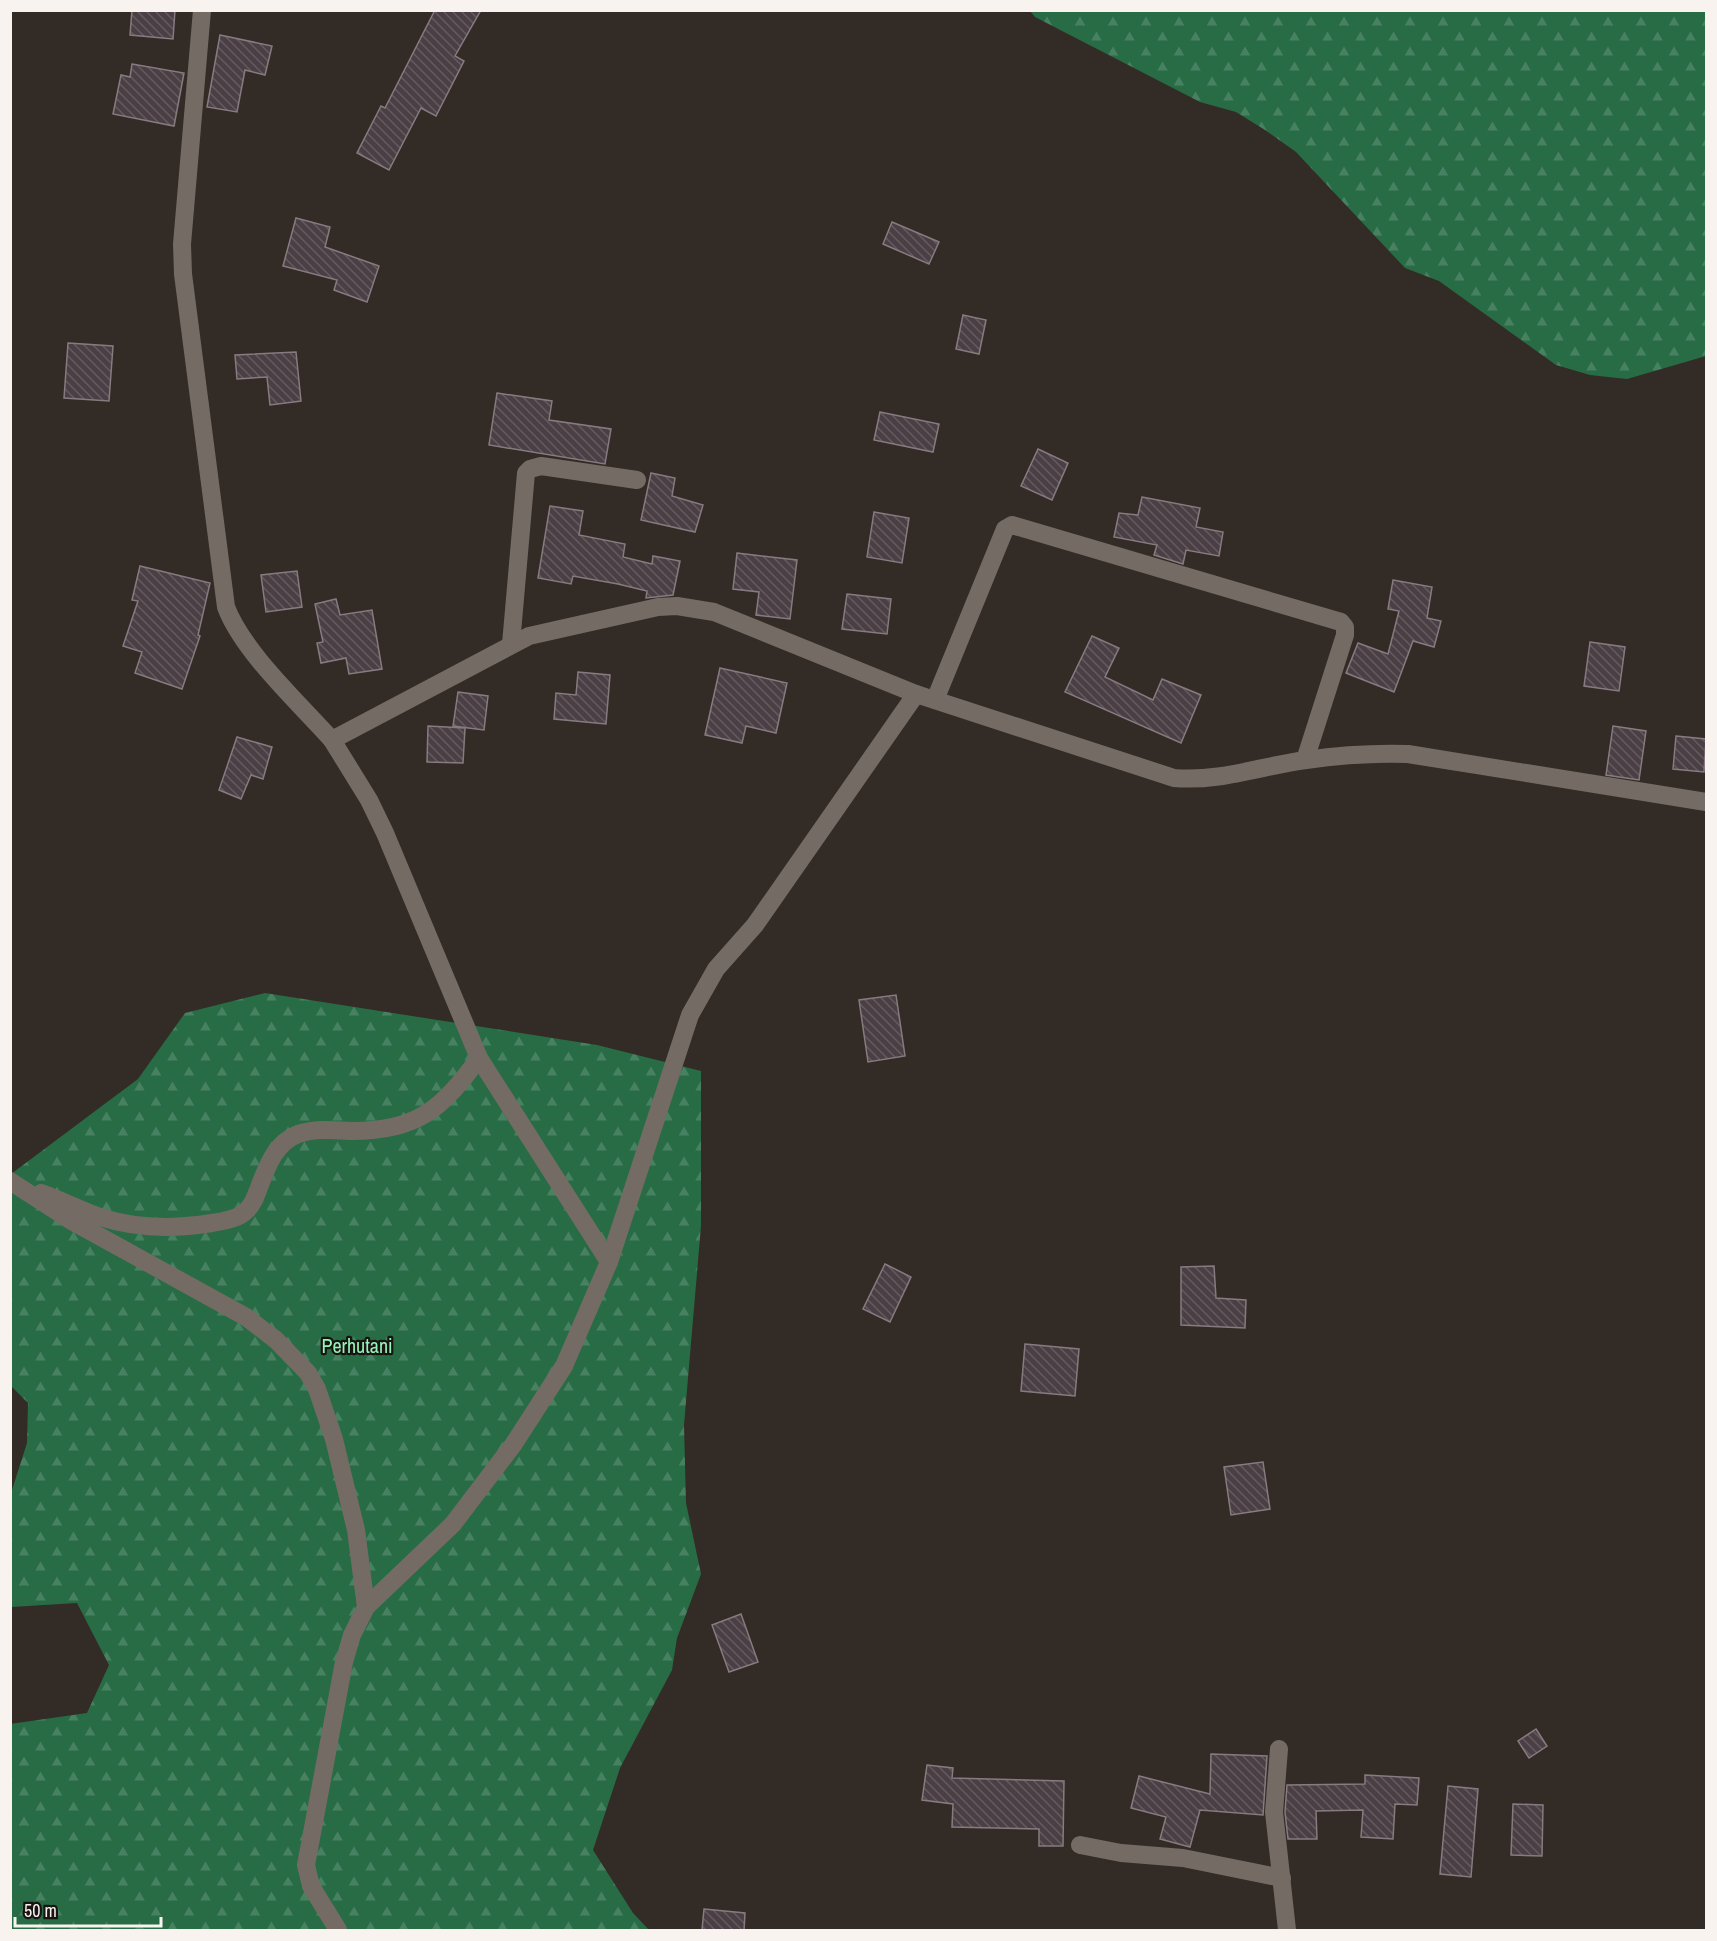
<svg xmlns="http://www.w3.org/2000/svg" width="1717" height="1941" viewBox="0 0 1717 1941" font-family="'Archivo Narrow',sans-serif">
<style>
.forest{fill:url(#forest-firs)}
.building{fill:url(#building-back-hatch);stroke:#877b81;stroke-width:1.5}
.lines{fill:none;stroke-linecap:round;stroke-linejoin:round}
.minor{stroke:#756b65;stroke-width:18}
.labels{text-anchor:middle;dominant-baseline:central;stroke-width:4.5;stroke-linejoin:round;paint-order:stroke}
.park-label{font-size:20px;fill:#95f4b9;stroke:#181412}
</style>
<defs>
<pattern id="forest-firs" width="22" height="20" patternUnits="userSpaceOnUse" patternTransform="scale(1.5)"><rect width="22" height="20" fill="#286c46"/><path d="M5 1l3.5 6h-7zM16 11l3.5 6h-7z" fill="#488161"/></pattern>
<pattern id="building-back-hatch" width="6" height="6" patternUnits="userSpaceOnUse" patternTransform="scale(1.5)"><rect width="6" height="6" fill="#4a3f44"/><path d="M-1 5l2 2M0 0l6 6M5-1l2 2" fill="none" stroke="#655b5f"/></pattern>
</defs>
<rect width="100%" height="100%" fill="#332b25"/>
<g class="forest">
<path d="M1030,11H1706V356L1627,379L1590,375L1556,365L1439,281L1405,268L1296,152L1265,130L1236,112L1200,102L1035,17Z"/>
<path d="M265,993L597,1045L701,1071V1226L684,1425L686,1503L701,1574L677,1638L672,1670L620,1768L593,1850L633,1913L649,1930H11L10,1724L87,1713L109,1665L77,1603L11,1607V1493L27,1443L28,1403L11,1386V1174L138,1079L185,1013Z"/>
</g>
<g class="building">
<path d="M132,10H175L173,39L130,35Z"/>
<path d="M435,10H481L455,56L464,61L436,116L421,108L389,170L357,153L381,106L385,108Z"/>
<path d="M220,35L272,46L265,75L245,70L237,112L207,107Z"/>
<path d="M132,64L184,73L174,126L113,114L121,75L130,77Z"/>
<path d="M296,218L330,227L325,247L379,266L367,302L334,290L337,280L283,266Z"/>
<path d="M892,222L939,242L929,264L883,244Z"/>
<path d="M963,315L986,320L979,354L956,349Z"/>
<path d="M68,343L113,346L109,401L64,398Z"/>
<path d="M296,352L301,401L270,405L267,377L237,379L235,355Z"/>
<path d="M497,393L552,401L549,420L611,429L605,464L489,445Z"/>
<path d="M880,412L939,424L933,452L874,440Z"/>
<path d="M1038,449L1068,463L1052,500L1021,486Z"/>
<path d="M651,473L675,478L672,496L703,505L695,532L641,520Z"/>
<path d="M1142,497L1200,508L1196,527L1223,532L1219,556L1186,550L1183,564L1154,555L1157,545L1114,537L1119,513L1138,515Z"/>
<path d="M550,506L583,511L579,535L625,544L623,557L652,564L653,556L680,561L673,595L646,598L647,591L618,584L573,576L571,584L538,578Z"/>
<path d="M874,512L909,518L902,563L867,557Z"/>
<path d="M737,553L797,560L790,619L756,615L759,592L733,589Z"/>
<path d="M140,566L210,583L198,635L200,636L182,689L135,673L142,652L123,646L138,601L132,600Z"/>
<path d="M297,571L302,607L266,612L261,575Z"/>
<path d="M1393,580L1432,587L1427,618L1441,621L1434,647L1413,641L1394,692L1346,673L1358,643L1388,654L1399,611L1388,609Z"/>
<path d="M847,594L891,599L887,634L842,629Z"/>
<path d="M336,599L340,615L372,610L382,669L349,674L346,658L321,663L317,643L323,642L315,604Z"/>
<path d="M1092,636L1119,648L1105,677L1153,700L1162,679L1201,695L1181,743L1065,692Z"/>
<path d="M1590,642L1625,647L1619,691L1584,686Z"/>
<path d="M720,668L787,683L776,733L746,726L742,743L705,735Z"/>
<path d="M578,672L610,675L606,724L554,719L556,693L576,695Z"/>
<path d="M458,692L488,696L484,730L453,726Z"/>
<path d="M428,726L465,728L463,763L427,762Z"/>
<path d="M1613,726L1646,731L1639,780L1606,775Z"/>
<path d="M1676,736L1706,739L1704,772L1673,769Z"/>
<path d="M237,737L272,747L263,779L251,775L241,799L219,790Z"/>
<path d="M896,995L905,1056L868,1062L859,1000Z"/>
<path d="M885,1264L911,1277L890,1322L863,1309Z"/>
<path d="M1214,1266L1216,1298L1246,1300L1245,1328L1181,1325V1267Z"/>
<path d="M1025,1344L1079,1349L1075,1396L1021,1391Z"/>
<path d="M1263,1462L1270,1509L1231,1515L1224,1467Z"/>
<path d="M741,1614L758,1662L729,1672L712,1625Z"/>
<path d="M1536,1729L1547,1746L1529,1758L1518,1741Z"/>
<path d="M1211,1754L1267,1756L1263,1815L1200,1810L1190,1847L1160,1839L1166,1817L1131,1808L1139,1776L1210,1794Z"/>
<path d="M927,1765L953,1768L952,1778L1064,1781L1063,1846H1039V1829L952,1827L953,1804L922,1800Z"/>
<path d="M1365,1775L1419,1778L1417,1805L1395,1804L1393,1839L1361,1837L1363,1810L1316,1811L1317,1839H1288L1285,1812L1287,1785L1365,1784Z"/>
<path d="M1448,1786L1478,1789L1471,1877L1440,1874Z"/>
<path d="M1513,1804L1543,1805L1542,1856L1511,1855Z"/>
<path d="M704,1909L745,1913L744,1930H702Z"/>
</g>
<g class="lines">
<g class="minor">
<path d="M202,10L182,244L183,274L226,607C243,652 299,703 332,740L529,636L658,607L677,606L714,612L916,694L1174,778C1220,782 1261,766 1306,760C1340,755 1374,753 1408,754L1706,802"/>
<path d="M511,644L526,473L530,469L541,466L637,480"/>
<path d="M935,700L1005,529L1012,525L1341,622L1345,627V635L1305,760"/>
<path d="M332,740L369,800L385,833L479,1058L609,1262"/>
<path d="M10,1181L70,1220L246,1317L276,1340L308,1373L317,1389L334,1439L356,1530L366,1607"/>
<path d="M41,1193C61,1200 80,1210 100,1217C137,1229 175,1229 212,1223C230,1220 245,1218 254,1200C264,1177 271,1144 298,1134C315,1128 335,1130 352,1131C417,1131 442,1109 479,1058"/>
<path d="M1279,1749L1274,1812L1287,1930"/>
<path d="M1080,1845L1121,1853L1183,1858L1282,1878"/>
<path d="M338,1930L311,1886L306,1865L344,1662L352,1635L366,1607L453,1524L513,1445L564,1366L609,1262L690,1015L716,969L755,925L916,694"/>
</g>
</g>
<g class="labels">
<g class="park-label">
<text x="357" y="1345">Perhutani</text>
</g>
</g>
<rect width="1717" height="1941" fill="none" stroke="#f9f3ef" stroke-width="24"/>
<path d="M15 1917v9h146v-9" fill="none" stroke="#f9f3ef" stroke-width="3"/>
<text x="24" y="1917" font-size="18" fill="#f9f3ef" stroke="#181412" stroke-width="4.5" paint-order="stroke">50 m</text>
</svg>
